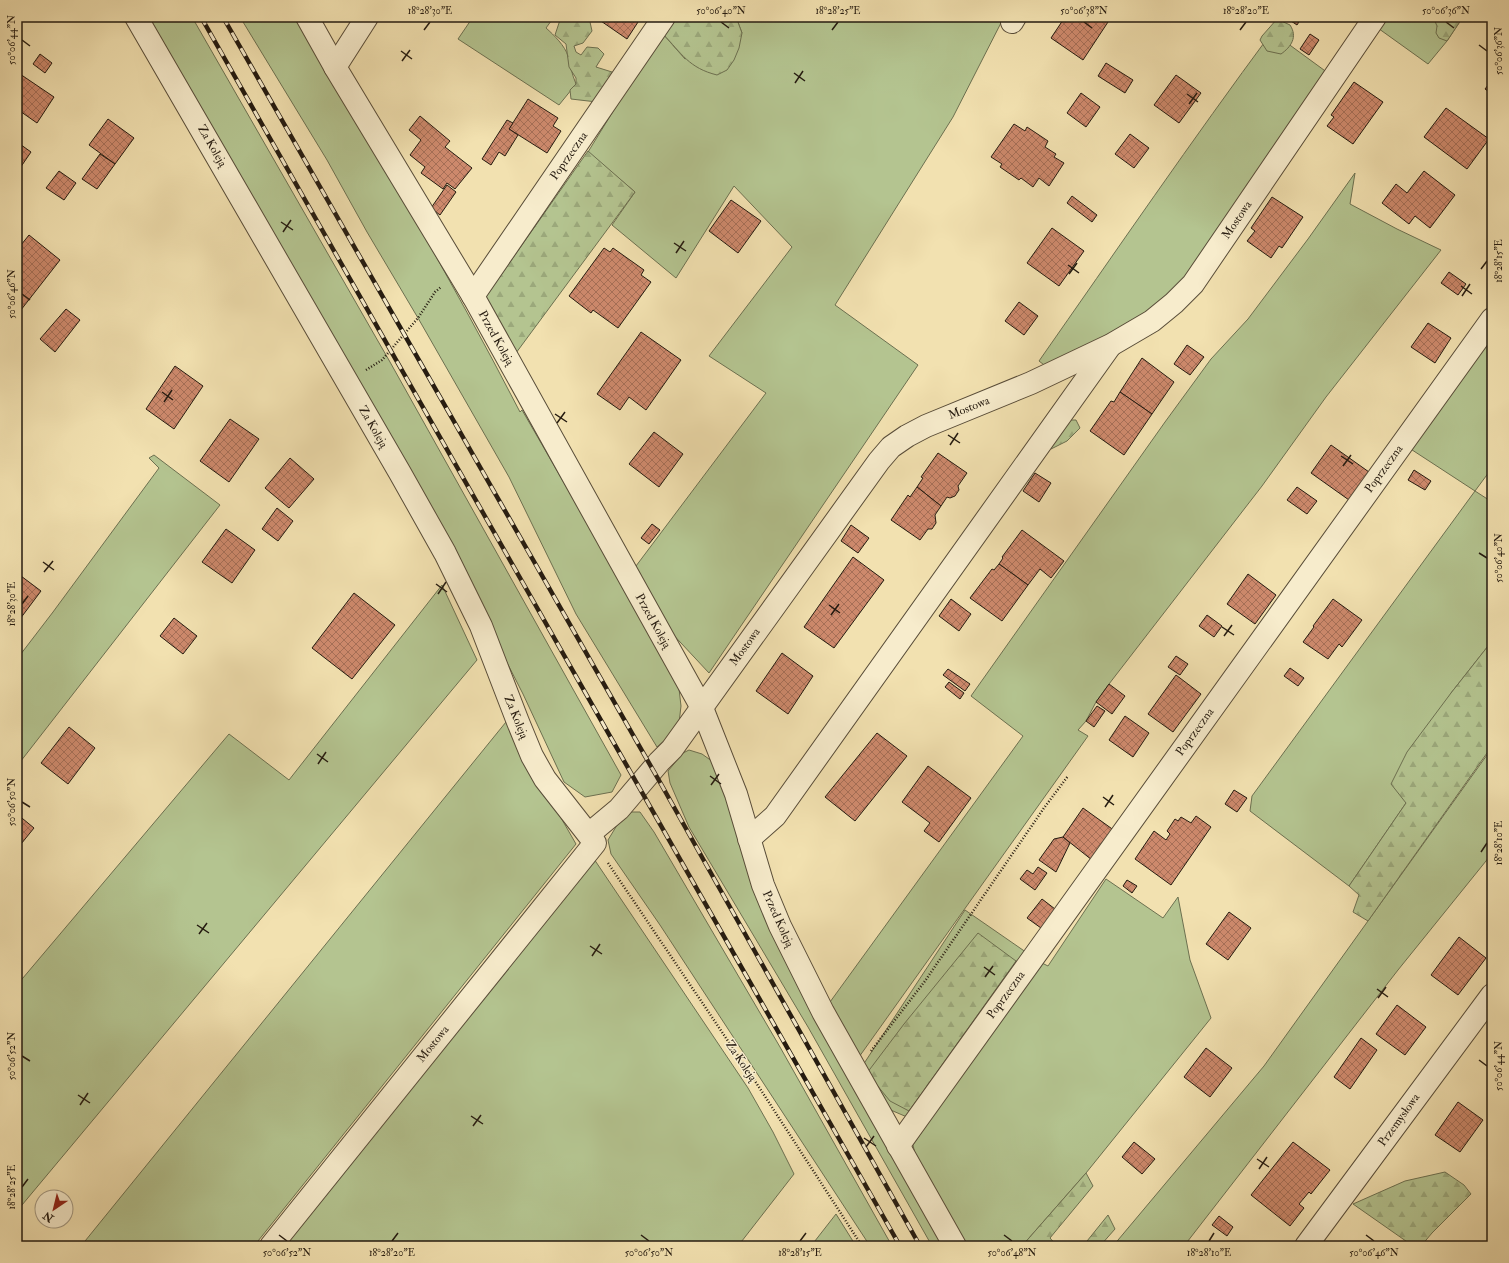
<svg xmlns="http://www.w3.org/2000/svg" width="1509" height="1263" viewBox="0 0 1509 1263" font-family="'IM FELL Double Pica',serif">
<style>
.grass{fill:#b4c490;stroke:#6c7050}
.forest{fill:url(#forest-firs);stroke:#6c7050}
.building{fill:url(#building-cross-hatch);stroke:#251b10}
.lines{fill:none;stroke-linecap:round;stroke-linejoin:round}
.minor-casing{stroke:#584c38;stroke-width:24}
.path{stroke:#251b10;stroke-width:2.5;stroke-dasharray:1 2;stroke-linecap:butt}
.minor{stroke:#f7eccc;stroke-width:22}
.rail-casing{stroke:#251b10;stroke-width:4.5}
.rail{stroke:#f7eccc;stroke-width:3;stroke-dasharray:9;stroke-linecap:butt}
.ticks{fill:none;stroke:#251b10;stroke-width:1.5}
.labels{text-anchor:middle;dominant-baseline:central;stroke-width:3;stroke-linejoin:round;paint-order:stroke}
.street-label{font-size:12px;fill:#251b10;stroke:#f7eccc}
.neatline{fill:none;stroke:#251b10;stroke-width:1.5}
.ticks-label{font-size:10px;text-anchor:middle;fill:#251b10}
</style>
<defs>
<pattern id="forest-firs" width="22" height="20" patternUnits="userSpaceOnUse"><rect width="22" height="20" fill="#b4c490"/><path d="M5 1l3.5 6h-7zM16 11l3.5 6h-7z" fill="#9ba87b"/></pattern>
<pattern id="building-cross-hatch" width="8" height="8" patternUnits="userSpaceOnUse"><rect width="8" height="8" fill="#cd896c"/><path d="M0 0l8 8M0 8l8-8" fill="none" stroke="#a66f57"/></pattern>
</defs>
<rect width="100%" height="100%" fill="#f2e1b0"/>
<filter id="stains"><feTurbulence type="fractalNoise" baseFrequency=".005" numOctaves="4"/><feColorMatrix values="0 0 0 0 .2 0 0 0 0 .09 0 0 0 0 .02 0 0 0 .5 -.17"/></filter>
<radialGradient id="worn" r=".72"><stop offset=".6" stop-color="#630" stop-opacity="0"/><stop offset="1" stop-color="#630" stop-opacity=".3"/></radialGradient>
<g class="grass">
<path d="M149,17H192L390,362L621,775L612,792L585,797L564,782L523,694L396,445L317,313Z"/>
<path d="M240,17H299C374,148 451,278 520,412L522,410L678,680L681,706L679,723L671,735L657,747L576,614L509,477L418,318L367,232L327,160Z"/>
<path d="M473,17H554L546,28C554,35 565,46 568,56C570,66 572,74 576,84L559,105L458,39Z"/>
<path d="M736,17H1004L953,117L835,305L918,365L709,673L667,628L633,570L766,393L709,356L792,247L734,186L676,278L612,225L635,192L588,152L644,61L663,34L685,59L742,33Z"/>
<path d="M1381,17H1463L1447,41L1428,64L1375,26Z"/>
<path d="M1272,32L1328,73L1170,299L1121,331L1048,368L1039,361C1116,251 1192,140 1272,32Z"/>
<path d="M1355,173L1350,204L1397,229L1441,250L1326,397L1262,486L1109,684L1096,702L1086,721L1078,730L1088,736L859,1057L830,1002L1023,736L971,696L1165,422L1211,359L1248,319L1308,239Z"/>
<path d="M1492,319V468L1475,491L1492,502V641L1451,693L1406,803L1349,886L1250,811L1252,796L1475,491L1403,444Z"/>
<path d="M154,455L220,505L17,766V659L53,612L159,468L149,458Z"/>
<path d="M442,585L477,660L17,1211V985L229,734L289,780Z"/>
<path d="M506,722L576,844L254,1246H81Z"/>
<path d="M1492,748V853L1486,861L1398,970L1184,1246H1113L1264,1066Z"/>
<path d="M689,750L702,754L716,764L746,859L947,1246H932L808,1027L689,827L670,783L668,771L683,753Z"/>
<path d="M625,812H640L654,832L780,1047L892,1246H870L660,925L611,854L608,840Z"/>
<path d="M592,856L748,1088L773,1132L794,1174L738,1246H285Z"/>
<path d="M1106,879L1163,918L1178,897L1190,960L1211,1018L1086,1173L1022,1246H965L916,1158L913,1145L1038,961L1048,966Z"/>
<path d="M965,910L1033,957L907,1117L886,1108L861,1068Z"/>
<path d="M836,1214L856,1246H811Z"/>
</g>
<g class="forest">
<path d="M561,17H586L590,22L592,31L583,43L574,46L576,52L581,55L587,47L598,48L604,54L596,67L612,72L614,81L597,102L571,99L570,90L576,84V78L569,67L566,44L555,35Z"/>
<path d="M674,17H736L742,33L739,48L734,60L727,70L717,75C689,68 682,54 663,34Z"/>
<path d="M1433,17H1463L1447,41L1439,38L1436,33L1437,26Z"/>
<path d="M1277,19L1290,25C1298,37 1291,47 1281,54L1267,51L1260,40L1262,36Z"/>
<path d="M588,151L635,192L516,353L484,299Z"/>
<path d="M1066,420H1076L1080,428L1067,441L1051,449L1046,444Z"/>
<path d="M1492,641V746L1368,921L1353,912L1359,895L1349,886L1406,803L1391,784L1407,752L1451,693Z"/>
<path d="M978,933L1016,961L909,1111L890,1101L867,1073L904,1024Z"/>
<path d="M1445,1172L1464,1185L1471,1194L1432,1233L1421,1246H1413L1353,1204L1405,1181Z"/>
<path d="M1086,1173L1093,1186L1050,1238L1057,1246H1022Z"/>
<path d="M1108,1215L1115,1229L1100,1246H1083Z"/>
</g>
<g class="building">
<path d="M599,17H638L640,19L627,39L598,19Z"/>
<path d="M1065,17H1100L1108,22L1083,60L1051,38Z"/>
<path d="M1285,17H1302L1297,25Z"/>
<path d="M1310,34L1319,40L1309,55L1300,49Z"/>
<path d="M40,54L52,63L45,73L33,64Z"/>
<path d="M1106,63L1133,80L1125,93L1098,76Z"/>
<path d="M20,74L54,97L37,123L17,109V79Z"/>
<path d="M1176,75L1201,93L1179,123L1154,105Z"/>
<path d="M1492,80V94L1485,89Z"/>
<path d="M1354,82L1383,102L1353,144L1327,126L1334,117L1331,115Z"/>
<path d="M1081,93L1100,107L1086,127L1067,113Z"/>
<path d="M528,99L558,118L553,126L561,131L547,153L509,129Z"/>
<path d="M1446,108L1489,139L1467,169L1424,137Z"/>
<path d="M420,116L450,141L445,147L472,168L455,189L447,183L443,189L421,173L425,167L410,155L421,140L409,130Z"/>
<path d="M108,119L134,138L115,164L89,145Z"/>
<path d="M507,120L513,123L509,129L518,135L505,156L499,152L491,165L482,159Z"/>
<path d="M1014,124L1025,131L1027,127L1048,141L1045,147L1056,154L1054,157L1064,163L1049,186L1039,178L1033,187L1021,178L1019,180L1000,167L1002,164L991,157Z"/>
<path d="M1130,134L1149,148L1134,168L1115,154Z"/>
<path d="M17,142L31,152L18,171L17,170Z"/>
<path d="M100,154L115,164L97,189L82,179Z"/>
<path d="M59,171L76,183L64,200L46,188Z"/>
<path d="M1424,171L1455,195L1430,228L1415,216L1409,224L1382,203L1396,184L1407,193Z"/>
<path d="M447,185L456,192L440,215L431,208Z"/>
<path d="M1072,196L1097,215L1092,222L1067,203Z"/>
<path d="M1272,197L1303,217L1282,248L1279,246L1271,258L1247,241L1255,231L1251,228Z"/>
<path d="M731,200L761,221L738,253L709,231Z"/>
<path d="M1052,228L1084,251L1059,286L1027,263Z"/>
<path d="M29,235L60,260L17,315V250Z"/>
<path d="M604,248L610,252L613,248L644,270L641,275L651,282L618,328L593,310L591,313L569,296Z"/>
<path d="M1449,272L1466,284L1458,295L1441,283Z"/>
<path d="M1019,302L1038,316L1024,335L1005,321Z"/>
<path d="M66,309L80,320L55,352L40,339Z"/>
<path d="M1428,323L1451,338L1435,363L1411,347Z"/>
<path d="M641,332L681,360L646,410L629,397L620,410L597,394Z"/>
<path d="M1187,345L1204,357L1190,375L1174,364Z"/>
<path d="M1142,358L1174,382L1152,414L1120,392Z"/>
<path d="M175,366L203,386L174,429L146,409Z"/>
<path d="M1120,392L1152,414L1124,455L1090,431L1111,401L1114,402Z"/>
<path d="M230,419L259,439L229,482L200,461Z"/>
<path d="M654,432L683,454L659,487L629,464Z"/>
<path d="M1331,445L1369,472L1349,500L1311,473Z"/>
<path d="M938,453L967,473L958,486L959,490L955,496L950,498L947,497L941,506L917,487L923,478L921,477Z"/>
<path d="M290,458L314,479L289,508L265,488Z"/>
<path d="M1414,470L1431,481L1425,490L1408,480Z"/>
<path d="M1035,473L1051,483L1039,502L1023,491Z"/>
<path d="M917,487L941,506L935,515L936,523L932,529H928L920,540L891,520L908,495L910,497Z"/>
<path d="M1297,487L1317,501L1307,514L1287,500Z"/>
<path d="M277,508L293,521L278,541L262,529Z"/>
<path d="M652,524L660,530L649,544L641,538Z"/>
<path d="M851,525L869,538L858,553L841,541Z"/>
<path d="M226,529L255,550L232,583L202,562Z"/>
<path d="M1022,530L1064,561L1051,578L1040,569L1028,585L999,564L1003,558L1002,557Z"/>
<path d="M853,557L884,580L834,648L804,627Z"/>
<path d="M999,564L1028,585L1002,621L970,598L992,569L994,570Z"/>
<path d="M17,573L41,591L17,623Z"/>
<path d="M1248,574L1276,595L1255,624L1227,604Z"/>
<path d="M354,593L395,625L352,679L312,648Z"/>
<path d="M951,599L971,614L959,631L939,616Z"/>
<path d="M1333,599L1362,620L1342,647L1339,644L1328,659L1303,642L1314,627L1313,626Z"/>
<path d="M1207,615L1222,626L1214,637L1199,626Z"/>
<path d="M174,618L197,636L183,654L160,636Z"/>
<path d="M782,653L813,676L788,714L756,691Z"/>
<path d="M1176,656L1188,664L1180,675L1168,667Z"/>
<path d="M1290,668L1304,678L1298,686L1284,676Z"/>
<path d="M948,669L970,684L965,691L943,675Z"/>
<path d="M1176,675L1201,694L1173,732L1148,714Z"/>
<path d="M949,682L964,693L960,699L945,687Z"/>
<path d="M1109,684L1125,696L1112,714L1096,702Z"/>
<path d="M1097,706L1105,711L1094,727L1086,721Z"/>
<path d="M1125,716L1149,733L1133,757L1109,740Z"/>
<path d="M69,727L95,748L68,784L41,763Z"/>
<path d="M877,733L907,756L855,821L825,797Z"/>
<path d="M928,766L971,798L939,842L924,831L930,823L902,802Z"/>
<path d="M1234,790L1247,798L1237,812L1225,804Z"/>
<path d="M1083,808L1115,831L1092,860L1063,837Z"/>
<path d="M17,814L34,828L17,849Z"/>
<path d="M1196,816L1211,827L1171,885L1135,859L1154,831L1166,840L1170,834L1167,831L1175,819L1178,821L1181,817L1191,823Z"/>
<path d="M1063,837L1070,843L1056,872L1039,860L1054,839Z"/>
<path d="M1038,867L1047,873L1035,890L1020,879L1027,870L1033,874Z"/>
<path d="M1127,880L1137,886L1132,893L1123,886Z"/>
<path d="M1042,899L1055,909L1041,928L1027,918Z"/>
<path d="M1229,912L1251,928L1228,960L1206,944Z"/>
<path d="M1459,937L1486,958L1458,995L1431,975Z"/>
<path d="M1397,1005L1426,1027L1405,1055L1376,1034Z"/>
<path d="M1361,1038L1377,1050L1350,1089L1334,1077Z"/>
<path d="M1206,1048L1232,1068L1210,1097L1184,1077Z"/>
<path d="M1458,1102L1483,1120L1460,1152L1435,1135Z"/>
<path d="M1134,1142L1155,1159L1142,1174L1122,1157Z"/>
<path d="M1293,1142L1330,1170L1311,1194L1309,1192L1299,1204L1304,1208L1290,1226L1251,1195Z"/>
<path d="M1219,1216L1233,1227L1227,1236L1212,1225Z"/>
</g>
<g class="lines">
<defs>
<g id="minor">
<path d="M136,17L400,473L445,553L481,626L518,722L532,756L545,779L595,843L271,1246"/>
<path d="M307,17L335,67L473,296L702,708L736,794L763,885L780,926L823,1012L955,1246"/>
<path d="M1012,22L1015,17"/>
<path d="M335,67L367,17"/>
<path d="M473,296L664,17"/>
<path d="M589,834L619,809L659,762L672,749L879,461L891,447L907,436L926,426L1031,383L1111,345L1152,321L1174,303L1193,284L1375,17"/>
<path d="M749,839L775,816L1110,346"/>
<path d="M898,1146L1492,319"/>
<path d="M1306,1246L1492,995"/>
</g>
</defs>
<use href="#minor" class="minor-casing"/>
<g class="path">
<path d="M366,370L382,360L418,318L435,292L441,287"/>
<path d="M608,863L755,1081L862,1246"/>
<path d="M871,1051L925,981L1044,808L1068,776"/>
</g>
<use href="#minor" class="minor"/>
<defs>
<g id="rail">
<path d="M201,17L900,1246"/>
<path d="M223,17L661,784L920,1246"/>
</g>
</defs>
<use href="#rail" class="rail-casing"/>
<use href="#rail" class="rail"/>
</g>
<path class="ticks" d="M721,22L729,28M1084,22L1092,28M1446,22L1454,28M424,30L430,22M832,30L838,22M1240,30L1246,22M22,40L30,46M1479,45L1487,51M401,51L412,59M402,61L410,50M794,73L805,81M795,83L803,71M1187,94L1198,102M1189,104L1197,93M281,222L293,230M283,232L291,220M674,243L686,251M676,253L684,241M1068,265L1079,273M1481,269L1487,261M1069,274L1077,263M1461,286L1472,294M22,294L30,300M1462,296L1470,284M162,392L173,400M164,402L172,390M555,414L567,422M557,423L565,412M948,435L960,443M950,445L958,433M1341,456L1353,464M1343,466L1351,455M1479,553L1487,558M43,562L54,570M44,572L53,561M436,584L447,592M438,594L446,582M22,604L28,596M829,605L840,613M831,615L839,604M1222,627L1234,635M1224,636L1232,625M317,754L328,762M318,764L326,752M710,776L721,784M711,785L719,774M1103,797L1114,805M22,802L30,807M1105,807L1113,795M1481,852L1487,843M197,925L209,933M199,934L207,923M590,946L602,954M592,956L600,944M984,967L995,975M985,977L993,966M1377,989L1388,997M1378,998L1386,987M22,1056L30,1061M1479,1060L1487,1066M78,1095L90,1103M80,1105L88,1093M471,1116L483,1124M473,1126L481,1115M864,1138L876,1146M866,1147L874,1136M1257,1159L1269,1167M1259,1169L1267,1157M22,1187L28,1179M279,1235L287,1241M641,1235L649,1241M1004,1235L1012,1241M1366,1235L1374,1241M392,1241L398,1233M800,1241L806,1233M1209,1241L1214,1233"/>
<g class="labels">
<g class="street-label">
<text transform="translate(212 146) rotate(60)">Za Koleją</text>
<text transform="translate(569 156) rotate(-55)">Poprzeczna</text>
<text transform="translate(1237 220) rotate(-56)">Mostowa</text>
<text transform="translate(496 338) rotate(61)">Przed Koleją</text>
<text transform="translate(969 408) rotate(-22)">Mostowa</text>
<text transform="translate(373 427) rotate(60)">Za Koleją</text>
<text transform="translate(1384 469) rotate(-54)">Poprzeczna</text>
<text transform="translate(653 621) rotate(61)">Przed Koleją</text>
<text transform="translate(745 647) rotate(-54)">Mostowa</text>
<text transform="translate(516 717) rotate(68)">Za Koleją</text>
<text transform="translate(1195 732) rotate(-54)">Poprzeczna</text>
<text transform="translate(778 919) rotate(66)">Przed Koleją</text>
<text transform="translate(1006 995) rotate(-54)">Poprzeczna</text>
<text transform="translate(433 1044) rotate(-51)">Mostowa</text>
<text transform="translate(741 1061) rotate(56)">Za Koleją</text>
<text transform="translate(1399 1120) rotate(-54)">Przemysłowa</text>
</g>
</g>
<rect width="1509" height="1263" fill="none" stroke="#f2e1b0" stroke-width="44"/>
<g transform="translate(54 1209) rotate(215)"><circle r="19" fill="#f7eccc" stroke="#a39881"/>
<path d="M0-3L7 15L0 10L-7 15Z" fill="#8f2418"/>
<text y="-6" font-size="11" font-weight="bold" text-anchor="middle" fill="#251b10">N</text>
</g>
<rect x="22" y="22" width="1465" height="1219" class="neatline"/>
<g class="ticks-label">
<text x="430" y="14">18°28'30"E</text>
<text x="721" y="14">50°06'40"N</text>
<text x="838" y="14">18°28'25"E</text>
<text x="1084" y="14">50°06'38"N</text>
<text x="1246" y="14">18°28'20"E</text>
<text x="1446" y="14">50°06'36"N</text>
<text transform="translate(11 40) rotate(-90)" y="4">50°06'44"N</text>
<text transform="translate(1498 51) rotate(-90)" y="4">50°06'36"N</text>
<text transform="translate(1498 261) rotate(-90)" y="4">18°28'15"E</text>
<text transform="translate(11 294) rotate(-90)" y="4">50°06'46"N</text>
<text transform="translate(1498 558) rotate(-90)" y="4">50°06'40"N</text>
<text transform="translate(11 604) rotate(-90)" y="4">18°28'30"E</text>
<text transform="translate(11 802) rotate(-90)" y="4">50°06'50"N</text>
<text transform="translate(1498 843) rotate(-90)" y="4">18°28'10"E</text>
<text transform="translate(11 1056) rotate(-90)" y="4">50°06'52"N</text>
<text transform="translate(1498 1066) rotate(-90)" y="4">50°06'44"N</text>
<text transform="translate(11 1187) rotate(-90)" y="4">18°28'25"E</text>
<text x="287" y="1256">50°06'52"N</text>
<text x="392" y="1256">18°28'20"E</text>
<text x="649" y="1256">50°06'50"N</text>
<text x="800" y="1256">18°28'15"E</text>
<text x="1012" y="1256">50°06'48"N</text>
<text x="1209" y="1256">18°28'10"E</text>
<text x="1374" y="1256">50°06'46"N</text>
</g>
<rect width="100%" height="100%" filter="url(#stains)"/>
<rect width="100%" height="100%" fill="url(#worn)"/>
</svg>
